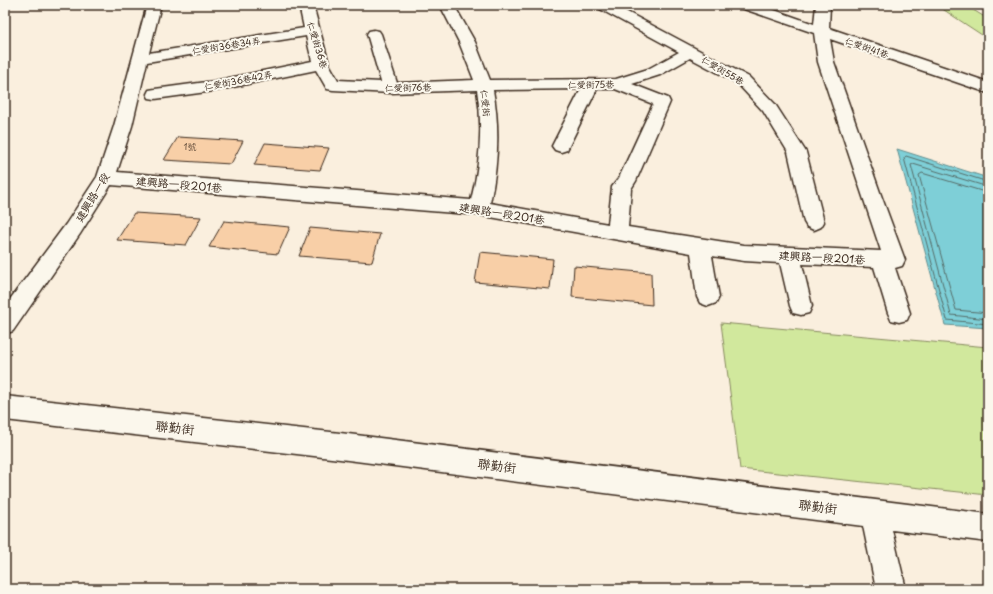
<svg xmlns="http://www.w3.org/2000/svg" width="993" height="594" viewBox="0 0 993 594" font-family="'Playpen Sans','LXGW WenKai TC',sans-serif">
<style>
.green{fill:#d1e89d;stroke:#86895e}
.water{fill:#7ecfd7;stroke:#638d8d}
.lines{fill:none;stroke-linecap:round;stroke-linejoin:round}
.shore{stroke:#566c68;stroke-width:1}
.building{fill:#f8cfa7;stroke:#3b2a1e}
.minor-casing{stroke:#3b2a1e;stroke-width:3}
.minor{fill:#fbf7ec;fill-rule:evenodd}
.labels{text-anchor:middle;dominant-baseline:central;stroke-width:4;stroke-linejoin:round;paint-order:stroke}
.far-street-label{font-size:9px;fill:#3b2a1e;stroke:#fbf7ec}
.number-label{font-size:9px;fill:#6a5340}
.street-label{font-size:11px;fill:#3b2a1e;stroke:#fbf7ec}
.near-street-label{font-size:13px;fill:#3b2a1e;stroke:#fbf7ec}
</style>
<rect width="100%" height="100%" fill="#faefde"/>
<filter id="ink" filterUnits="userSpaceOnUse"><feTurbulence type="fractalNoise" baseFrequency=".025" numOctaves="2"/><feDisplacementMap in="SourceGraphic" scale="8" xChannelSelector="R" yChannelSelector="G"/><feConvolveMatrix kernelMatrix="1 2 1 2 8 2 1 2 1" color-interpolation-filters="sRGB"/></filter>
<g filter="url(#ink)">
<g class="green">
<path d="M945,5H965L988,19V39L941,8Z"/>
<path d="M721,323L988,347V495L740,469Z"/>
</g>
<path class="water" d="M897,149L988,178V328L945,325Z"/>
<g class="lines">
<g class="shore">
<path d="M988,182L906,156L904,158L947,320L988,324"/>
<path d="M988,187L913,164L911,165L951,315L988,319"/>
<path d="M988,193L922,173L919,175L956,310L988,313"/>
</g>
</g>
<g class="building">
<path d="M178,137L243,141L231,164L164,160Z"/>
<path d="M265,143L329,148L320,170L254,165Z"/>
<path d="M134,213L201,217L186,245L117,240Z"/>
<path d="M224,221L290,227L278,254L209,247Z"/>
<path d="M310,228L380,234L372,262L299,256Z"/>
<path d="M480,252L553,259L550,289L475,282Z"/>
<path d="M574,266L651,273L652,305L572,297Z"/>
</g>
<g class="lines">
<defs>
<g id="minor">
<path d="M147,5H161L149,53L304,28L299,5H313L329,64L338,80L381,82L367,34L369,31L374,30L379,31L381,34L397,83L474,80L459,42L440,5H454L475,42L490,80L616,79L648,69L679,52L598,8L596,5H614L749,77L775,104L806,152L824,222L821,227L814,230L807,227L804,222L788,152L763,111L737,83L690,58L660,75L632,84L668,98L670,102L636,181L631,189L628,227L744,245L881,251L818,62L814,33L741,8L739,5H760L814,24L816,5H830L829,28L988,82V93L830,39L834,62L881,195L905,260L902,266L895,268L910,313L907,320L899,322L891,320L888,313L874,267L802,264L812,306L809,313L801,315L793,313L790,306L780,263L744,261L712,256L719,297L716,303L708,306L700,303L697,297L691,253L479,215L111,185L80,234L13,331L5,334V306L66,224L97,177L114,126ZM306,36L312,61L214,81L155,89L149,90L147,94L149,98L155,99L214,91L316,70L327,89L333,90L391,93L477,90C483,126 480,165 471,200L117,172L132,126L147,62ZM581,89L552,146L555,150L561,152L567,150L597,89H615L653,104L619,178L612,187L608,224L490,203C498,166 500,127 493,90Z"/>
<path d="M5,396L340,433L988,514V542L892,530L906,589H876L863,526L340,459L5,420Z"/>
</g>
</defs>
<use href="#minor" class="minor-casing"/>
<use href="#minor" class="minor"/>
</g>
</g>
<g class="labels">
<g class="far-street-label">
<text transform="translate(226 45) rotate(-9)">仁愛街36巷34弄</text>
<text transform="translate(318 45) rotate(73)">仁愛街36巷</text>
<text transform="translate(867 47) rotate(19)">仁愛街41巷</text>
<text transform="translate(723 70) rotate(30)">仁愛街55巷</text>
<text transform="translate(238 80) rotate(-11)">仁愛街36巷42弄</text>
<text transform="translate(591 84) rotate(-1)">仁愛街75巷</text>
<text transform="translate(408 87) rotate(-1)">仁愛街76巷</text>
<text transform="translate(486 103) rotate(83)">仁愛街</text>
</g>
<g class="number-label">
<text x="190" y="146">1號</text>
</g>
<g class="street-label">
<text transform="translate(179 184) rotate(5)">建興路一段201巷</text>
<text transform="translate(92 197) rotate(-59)">建興路一段</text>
<text transform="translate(502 213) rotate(9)">建興路一段201巷</text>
<text transform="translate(822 257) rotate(3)">建興路一段201巷</text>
</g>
<g class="near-street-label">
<text transform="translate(175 427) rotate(6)">聯勤街</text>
<text transform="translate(497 465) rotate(7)">聯勤街</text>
<text transform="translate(818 506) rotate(7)">聯勤街</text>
</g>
</g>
<rect width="993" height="594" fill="none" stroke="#fbf7ec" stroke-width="20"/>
<rect x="10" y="10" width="973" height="574" fill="none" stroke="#3b2a1e" stroke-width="1.5" filter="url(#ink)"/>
</svg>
